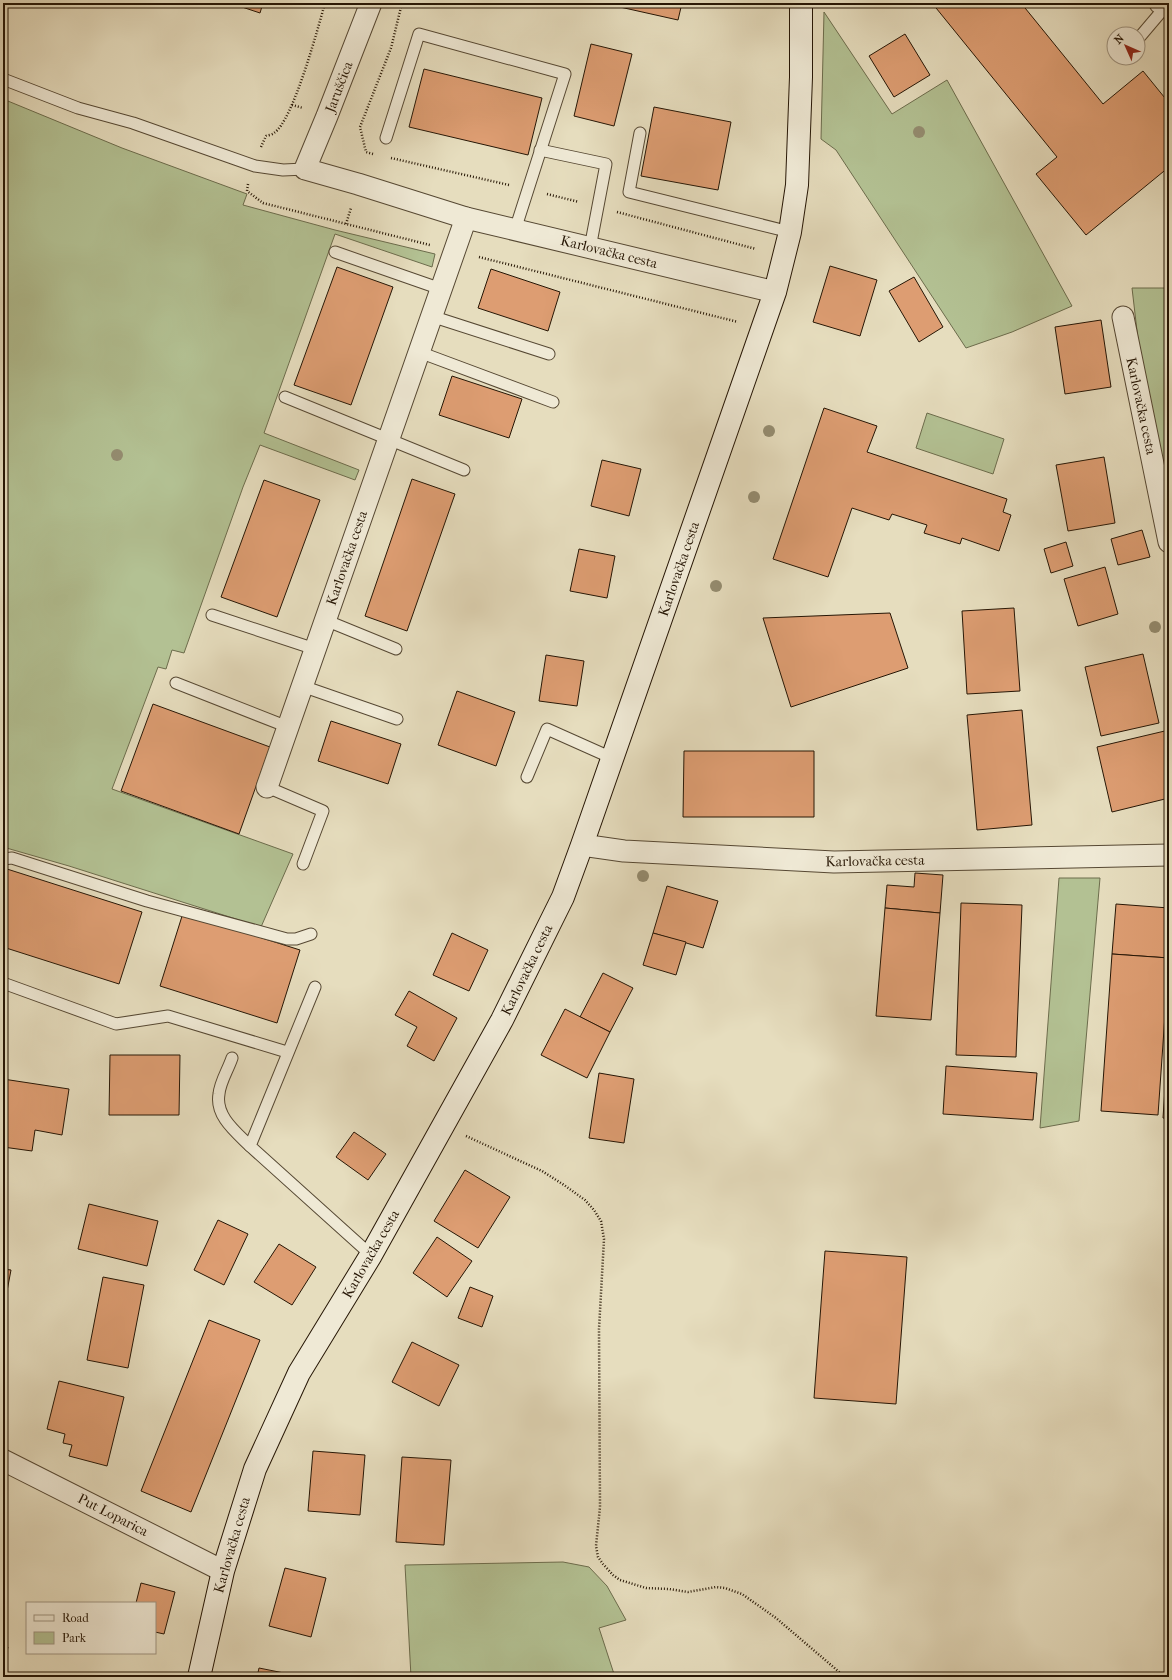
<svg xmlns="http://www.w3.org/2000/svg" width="1172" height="1680" viewBox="0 0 1172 1680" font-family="'IM FELL French Canon',serif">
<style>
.green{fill:#b3c193;stroke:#6c6c4c}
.building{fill:#dd9d72;stroke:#261605}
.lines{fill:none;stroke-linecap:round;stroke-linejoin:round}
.lane-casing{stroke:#564833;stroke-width:13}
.street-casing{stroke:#564833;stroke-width:23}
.secondary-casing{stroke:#261605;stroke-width:24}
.path{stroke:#261605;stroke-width:2.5;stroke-dasharray:1 2;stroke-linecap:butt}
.lane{stroke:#efe9d5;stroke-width:11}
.street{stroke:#efe9d5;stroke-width:21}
.secondary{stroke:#efe9d5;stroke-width:22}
.tree{fill:#948c70}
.labels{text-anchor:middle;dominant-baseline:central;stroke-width:3.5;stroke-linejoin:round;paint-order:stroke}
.street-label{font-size:14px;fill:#261605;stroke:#efe9d5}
</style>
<rect width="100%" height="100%" fill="#e6ddbe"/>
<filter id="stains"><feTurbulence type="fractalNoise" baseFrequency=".005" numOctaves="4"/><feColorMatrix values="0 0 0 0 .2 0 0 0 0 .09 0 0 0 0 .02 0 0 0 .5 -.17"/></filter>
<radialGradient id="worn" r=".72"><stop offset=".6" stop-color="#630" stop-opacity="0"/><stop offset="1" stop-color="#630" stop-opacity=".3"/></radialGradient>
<g class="green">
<path d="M824,12L892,114L947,80L1072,306L1012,332L966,348L836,150L821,139Z"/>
<path d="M3,99L122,148L247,194L243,205L335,230L435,254L432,267L335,234L264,433L359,470L355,480L260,445L243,487L184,653L172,650L166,669L158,667L112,789L293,854L261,927L69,866L3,847Z"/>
<path d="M1132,288H1169V508L1141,365Z"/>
<path d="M927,413L1004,439L993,474L916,448Z"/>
<path d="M1059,878H1100L1079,1121L1040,1128Z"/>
<path d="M563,1562L589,1567L607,1586L626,1620L599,1628L615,1677H411L405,1565Z"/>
</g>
<g class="building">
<path d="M230,3H263L260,13Z"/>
<path d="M612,3H682L678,20L611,5Z"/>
<path d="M932,3H1021L1103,104L1143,71L1169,103V167L1086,235L1036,174L1057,157Z"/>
<path d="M905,34L930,75L894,97L869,56Z"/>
<path d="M591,44L632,54L614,126L574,116Z"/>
<path d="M424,69L542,98L528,155L409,127Z"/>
<path d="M654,107L731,122L718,190L641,176Z"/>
<path d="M830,266L877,280L860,336L813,322Z"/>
<path d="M337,267L393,287L351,405L294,385Z"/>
<path d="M491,269L560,292L548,331L478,308Z"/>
<path d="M914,277L943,327L919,342L889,291Z"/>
<path d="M1101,320L1111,387L1065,394L1055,327Z"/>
<path d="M452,376L522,399L509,438L439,415Z"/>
<path d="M824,408L877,426L867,452L1007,499L1003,512L1011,515L999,551L962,538L960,544L924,533L927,525L892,514L889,520L852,508L828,577L773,559Z"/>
<path d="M1104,457L1115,523L1068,531L1056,465Z"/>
<path d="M602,460L641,469L629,516L591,506Z"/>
<path d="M412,479L455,494L407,631L365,616Z"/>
<path d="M264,480L320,500L277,617L221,597Z"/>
<path d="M1142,530L1150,557L1118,565L1111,539Z"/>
<path d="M1066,542L1073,566L1051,573L1044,549Z"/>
<path d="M579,549L615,556L607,598L570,591Z"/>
<path d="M1105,567L1118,614L1078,626L1064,579Z"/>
<path d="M1014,608L1020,691L967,694L962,611Z"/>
<path d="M890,613L908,668L791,707L763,618Z"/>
<path d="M1143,654L1159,723L1101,736L1085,667Z"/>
<path d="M546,655L584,661L577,706L539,701Z"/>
<path d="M457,691L515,712L496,766L438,745Z"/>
<path d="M153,704L270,747L239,834L121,791Z"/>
<path d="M1022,710L1032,825L977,830L967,715Z"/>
<path d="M331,721L401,744L388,784L318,761Z"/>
<path d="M1169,730V798L1112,812L1097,747Z"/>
<path d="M684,751H814V817H683Z"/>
<path d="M7,869L142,912L119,984L3,947V881Z"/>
<path d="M915,873L943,875L940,913L885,908L887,885L914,887Z"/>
<path d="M667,886L718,901L703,948L653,933Z"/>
<path d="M961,903L1022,905L1016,1057L956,1055Z"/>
<path d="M1116,904L1169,908V958L1112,954Z"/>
<path d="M885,908L940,913L931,1020L876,1016Z"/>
<path d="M183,913L300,950L277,1023L160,986Z"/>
<path d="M452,933L488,950L469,991L433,975Z"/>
<path d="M653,933L686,942L676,975L643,965Z"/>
<path d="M1112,954L1169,958L1158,1115L1101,1111Z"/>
<path d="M603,973L633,988L610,1032L580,1017Z"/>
<path d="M409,991L457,1018L434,1061L407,1046L417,1027L395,1015Z"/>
<path d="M565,1009L610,1032L587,1078L541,1055Z"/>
<path d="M110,1055H180L179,1115H109Z"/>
<path d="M946,1066L1037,1073L1033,1120L943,1114Z"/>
<path d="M599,1073L634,1079L624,1143L589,1138Z"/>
<path d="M1166,1074H1169V1119L1163,1118Z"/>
<path d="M3,1079L69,1089L62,1135L35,1130L32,1151L3,1147Z"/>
<path d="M354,1132L386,1154L368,1180L336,1157Z"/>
<path d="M465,1170L510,1197L478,1248L434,1221Z"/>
<path d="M89,1204L158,1221L147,1266L78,1249Z"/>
<path d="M218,1220L248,1234L224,1285L194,1270Z"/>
<path d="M437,1237L472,1261L447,1297L413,1273Z"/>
<path d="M279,1244L316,1267L292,1305L254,1282Z"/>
<path d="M825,1251L907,1257L896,1404L814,1398Z"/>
<path d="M3,1269L11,1270L4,1307L3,1306Z"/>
<path d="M103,1277L144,1285L128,1368L87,1360Z"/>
<path d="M470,1287L493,1296L482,1327L458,1318Z"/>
<path d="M209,1320L260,1340L191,1512L141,1491Z"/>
<path d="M412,1342L459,1365L439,1406L392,1382Z"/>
<path d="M59,1381L124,1397L107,1466L69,1456L72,1445L63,1443L65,1434L47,1429Z"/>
<path d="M313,1451L365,1455L360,1515L308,1511Z"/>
<path d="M402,1457L451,1460L444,1545L396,1542Z"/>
<path d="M285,1568L326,1578L311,1637L269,1626Z"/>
<path d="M141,1583L175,1592L164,1634L155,1632V1603H136Z"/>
<path d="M3,1645L8,1647L3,1667Z"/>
<path d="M259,1668L294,1675V1677H257Z"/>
</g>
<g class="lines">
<defs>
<g id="lane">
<path d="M1138,39L1166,6"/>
<path d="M3,79L78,108L133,123L255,166L283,170L305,169"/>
<path d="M640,133L629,192L790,232"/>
<path d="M386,138L419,34L565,74L515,230"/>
<path d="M540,150L606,164L590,248"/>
<path d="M335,252L441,289"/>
<path d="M431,316L549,354"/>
<path d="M419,352L553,402"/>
<path d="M285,397L464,470"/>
<path d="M212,615L315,649"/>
<path d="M325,620L396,649"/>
<path d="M176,683L288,727"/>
<path d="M302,686L397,719"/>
<path d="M527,777L547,729L612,758"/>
<path d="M267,787L323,811L303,864"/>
<path d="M3,859L12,858L147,901L287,939H296L311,934"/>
<path d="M3,983L116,1024L168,1016L287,1052"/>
<path d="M315,987L250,1146L371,1255"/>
<path d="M232,1058C228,1070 220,1082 219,1094C215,1116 236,1132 250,1146"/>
</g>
<g id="street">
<path d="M371,3L327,116L305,169L358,184L466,218L775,292"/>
<path d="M1160,3L1169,8"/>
<path d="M1123,317L1169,542"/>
<path d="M267,787L466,218"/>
<path d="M582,845L624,851L834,862L1169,855"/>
<path d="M3,1460L223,1571"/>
</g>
<path id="secondary" d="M199,1677L223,1571L255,1469L299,1373L371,1255L502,1020L563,897L582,845L775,292L790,232L797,185L801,77V3"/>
</defs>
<use href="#lane" class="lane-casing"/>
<use href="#street" class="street-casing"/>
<use href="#secondary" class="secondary-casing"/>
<g class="path">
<path d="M292,105L303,108"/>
<path d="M261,147L266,136C268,135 272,135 274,133C293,121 318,28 325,3"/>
<path d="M373,154L366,152L360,127L391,48L402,3"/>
<path d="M391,158L509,185"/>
<path d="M248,184L247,191L263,203L430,245"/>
<path d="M547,194L579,202"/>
<path d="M617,212L756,249"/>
<path d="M346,224L351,208"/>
<path d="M479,257L738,322"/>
<path d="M466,1136L542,1171L564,1185L585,1200L594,1210L601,1221L604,1239L599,1329L600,1507L596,1546L598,1557L603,1564L613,1575L620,1580L646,1588L669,1589L688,1592L716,1587L725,1588L742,1594L776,1618L845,1677"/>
</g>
<use href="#lane" class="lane"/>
<use href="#street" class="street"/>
<use href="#secondary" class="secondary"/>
</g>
<g class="tree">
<circle cx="919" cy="132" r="6"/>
<circle cx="769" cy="431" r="6"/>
<circle cx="117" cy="455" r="6"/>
<circle cx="754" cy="497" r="6"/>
<circle cx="716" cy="586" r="6"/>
<circle cx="1155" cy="627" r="6"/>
<circle cx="643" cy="876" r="6"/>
</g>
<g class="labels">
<g class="street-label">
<text transform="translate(339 87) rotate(-69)">Jaruščica</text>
<text transform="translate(609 252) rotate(14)">Karlovačka cesta</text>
<text transform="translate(1141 406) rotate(78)">Karlovačka cesta</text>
<text transform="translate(347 558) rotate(-71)">Karlovačka cesta</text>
<text transform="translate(679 569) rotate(-71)">Karlovačka cesta</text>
<text transform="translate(875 861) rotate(-1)">Karlovačka cesta</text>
<text transform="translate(527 970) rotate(-64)">Karlovačka cesta</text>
<text transform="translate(371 1254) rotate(-60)">Karlovačka cesta</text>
<text transform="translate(113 1515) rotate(27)">Put Loparica</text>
<text transform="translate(232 1545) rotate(-74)">Karlovačka cesta</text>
</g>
</g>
<rect width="1172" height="1680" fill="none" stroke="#e6ddbe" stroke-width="16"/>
<rect x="4" y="4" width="1164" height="1672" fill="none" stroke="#261605" stroke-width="2"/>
<rect x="8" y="8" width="1156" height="1664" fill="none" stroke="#261605"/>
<rect x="26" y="1602" width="130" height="52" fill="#efe9d5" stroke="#9f9582"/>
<rect x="34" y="1615" width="20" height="6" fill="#efe9d5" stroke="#9f9582"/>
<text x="62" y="1622" font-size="12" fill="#261605">Road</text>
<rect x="34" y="1632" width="20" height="12" fill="#b3c193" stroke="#9f9582"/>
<text x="62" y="1642" font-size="12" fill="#261605">Park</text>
<g transform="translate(1126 46) rotate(315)"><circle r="19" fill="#efe9d5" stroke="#9f9582"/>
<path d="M0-3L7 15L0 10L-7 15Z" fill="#8f2418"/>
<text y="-6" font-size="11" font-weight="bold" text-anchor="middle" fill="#261605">N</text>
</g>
<rect width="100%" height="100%" filter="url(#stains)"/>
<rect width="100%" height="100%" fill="url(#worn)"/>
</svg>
